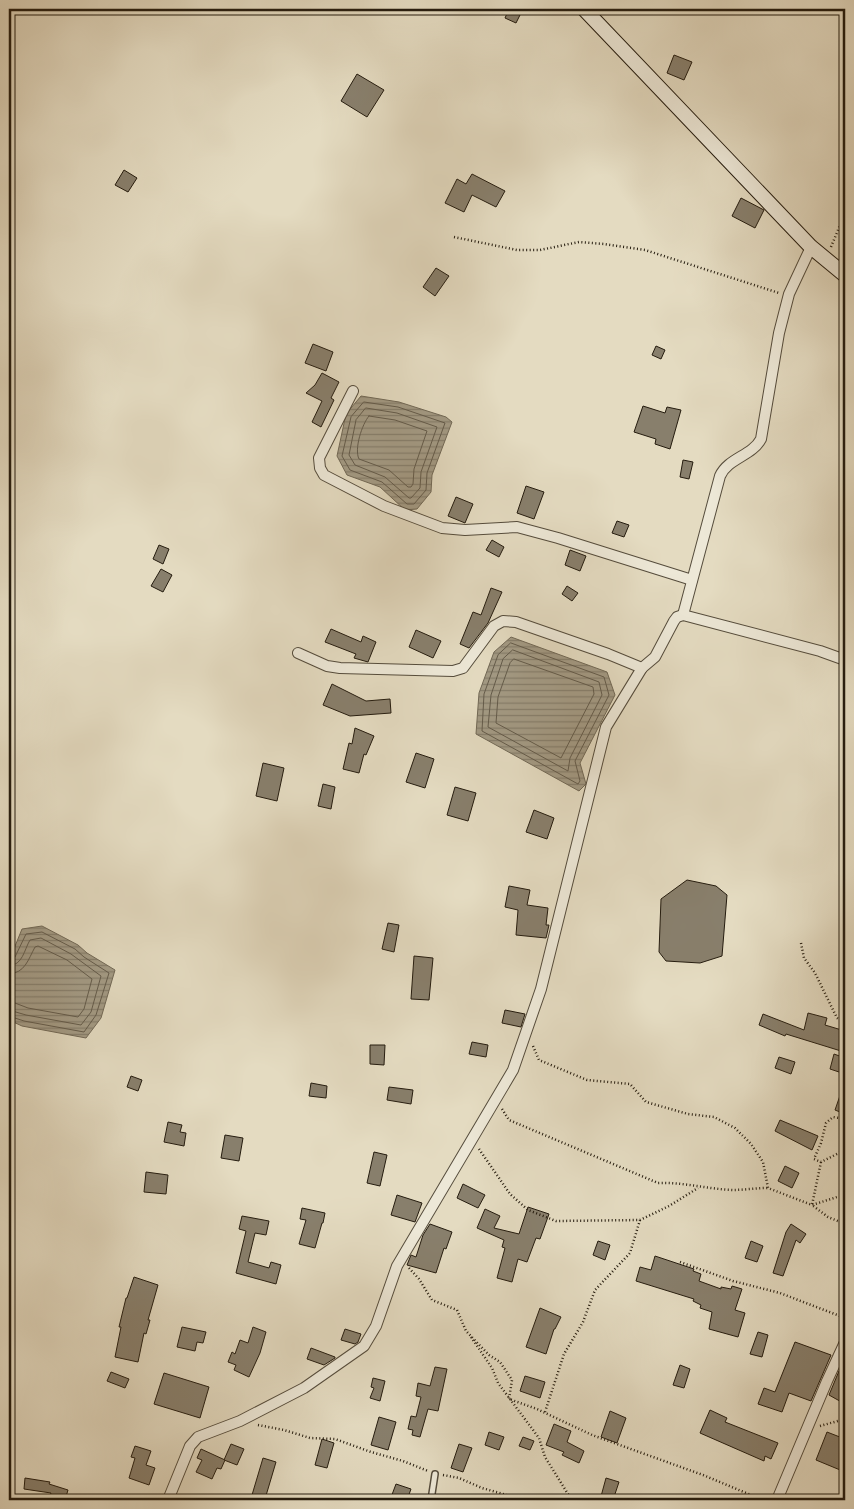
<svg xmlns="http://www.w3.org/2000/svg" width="854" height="1509" viewBox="0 0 854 1509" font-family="'IM FELL Double Pica',serif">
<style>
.water{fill:url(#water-rules);stroke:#716855}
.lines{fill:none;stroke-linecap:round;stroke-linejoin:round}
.shore{stroke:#645b4a;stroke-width:1}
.building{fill:#887f6c;stroke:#251c0f}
.service-casing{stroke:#554c3c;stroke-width:8}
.minor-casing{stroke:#554c3c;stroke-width:12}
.secondary-casing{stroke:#251c0f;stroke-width:16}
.path{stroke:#251c0f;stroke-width:2.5;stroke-dasharray:1 2.5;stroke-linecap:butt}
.service{stroke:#ede8d7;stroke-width:5}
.minor{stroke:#ede8d7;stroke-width:10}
.secondary{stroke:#ede8d7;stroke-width:14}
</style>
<defs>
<pattern id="water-rules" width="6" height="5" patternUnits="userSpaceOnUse" patternTransform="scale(1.25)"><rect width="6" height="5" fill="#a39a84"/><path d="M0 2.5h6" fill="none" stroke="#857d6a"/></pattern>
</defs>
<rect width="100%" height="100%" fill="#e4dbc1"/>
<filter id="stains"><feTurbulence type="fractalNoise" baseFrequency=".004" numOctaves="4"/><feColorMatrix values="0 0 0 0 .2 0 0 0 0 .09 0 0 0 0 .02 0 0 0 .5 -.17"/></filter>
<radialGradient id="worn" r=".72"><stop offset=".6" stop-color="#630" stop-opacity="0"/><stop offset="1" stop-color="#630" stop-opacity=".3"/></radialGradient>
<g class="water">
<path d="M361,396L399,402L446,417L452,422L432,475L431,492L417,509L405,510L380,487L347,475L337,456L346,414Z"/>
<path d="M511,637L607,672L615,695L580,763L586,784L579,791L476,734L479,693L494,652Z"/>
<path d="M42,926L78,945L87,953L115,970L101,1018L86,1038L22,1026L9,1020V961L22,929Z"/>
</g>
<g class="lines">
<g class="shore">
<path d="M364,402L398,407L445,423L427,473L426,490L414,504H407L382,482L350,470L342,456L351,417Z"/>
<path d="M366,408L397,413L437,427L421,472L420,488L411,498H409L385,477L355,465L349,455L356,420Z"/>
<path d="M369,416L395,420L427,431L414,469L413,484L411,487H408L389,470L359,459C354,449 362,424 369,416Z"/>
<path d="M511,643L604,677L609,695L575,761L580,781L578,784L482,731L484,694L498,655Z"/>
<path d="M513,650L599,682L602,695L570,758L568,771L488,727L491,695L503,659Z"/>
<path d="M514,659L593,687L594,694L561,758L496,723L498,697L510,663Z"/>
<path d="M9,960L15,957L26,934L42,932L75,949L84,957L109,973L96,1015L84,1032L24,1021L9,1016"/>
<path d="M9,966C23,965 24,950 30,940L41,938L71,954L101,976L91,1012L81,1025L26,1015L9,1010"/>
<path d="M9,974C25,973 28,960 35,947L38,946L67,960L92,979L84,1009L78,1017L28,1008L15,1003L9,1002"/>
</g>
</g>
<g class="building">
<path d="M509,9H523L516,23L505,18Z"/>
<path d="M674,55L692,62L684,80L667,73Z"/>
<path d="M357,74L384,90L367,117L341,101Z"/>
<path d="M124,170L137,178L128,192L115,185Z"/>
<path d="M472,174L505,191L496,207L472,195L464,212L445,203L457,179L466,184Z"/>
<path d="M741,198L764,210L755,228L732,216Z"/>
<path d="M436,268L449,276L435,296L423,287Z"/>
<path d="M313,344L333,352L326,371L305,363Z"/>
<path d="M656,346L665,350L661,359L652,355Z"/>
<path d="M322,373L339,382L331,398L334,400L321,427L312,422L322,401L306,393L315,385Z"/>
<path d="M643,406L665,413L667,407L681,410L670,449L655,444L656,439L634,432Z"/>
<path d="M683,460L693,462L689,479L680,477Z"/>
<path d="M526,486L544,492L534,519L517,513Z"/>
<path d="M456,497L473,504L465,523L448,516Z"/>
<path d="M617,521L629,525L624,537L612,533Z"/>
<path d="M492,540L504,547L499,557L486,550Z"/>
<path d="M159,545L169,549L163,564L153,559Z"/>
<path d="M570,550L586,556L580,571L565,565Z"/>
<path d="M161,569L172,575L163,592L151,586Z"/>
<path d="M567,586L578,593L572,601L562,594Z"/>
<path d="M491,588L502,592L488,623L469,648L460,644L473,612L481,615Z"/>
<path d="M331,629L361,642L363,636L376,642L368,662L354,658L356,654L325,642Z"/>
<path d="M416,630L441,641L433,658L409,647Z"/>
<path d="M332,684L366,701L390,699L391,713L350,716L323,705Z"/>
<path d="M355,728L374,736L366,755L364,754L359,773L343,769L349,743L352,744Z"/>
<path d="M416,753L434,759L425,788L406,782Z"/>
<path d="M263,763L284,768L277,801L256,796Z"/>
<path d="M323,784L335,787L331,809L318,806Z"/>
<path d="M455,787L476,793L468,821L447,815Z"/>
<path d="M534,810L554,818L547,839L526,832Z"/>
<path d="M687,880L716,886L727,895L722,956L700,963L666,961L659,952L661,899Z"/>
<path d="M509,886L530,890L527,905L548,908L546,925H549L546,938L516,935L518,910L505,907Z"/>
<path d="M388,923L399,925L394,952L382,949Z"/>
<path d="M414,956L433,958L429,1000L411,999Z"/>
<path d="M505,1010L525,1014L521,1027L502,1023Z"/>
<path d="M808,1013L827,1018L825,1025L845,1031L841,1051L786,1034L785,1036L759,1025L763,1014L804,1030Z"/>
<path d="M472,1042L488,1045L486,1057L469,1054Z"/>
<path d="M370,1045H385L384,1065L370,1064Z"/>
<path d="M834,1054L845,1058V1074L830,1069Z"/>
<path d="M779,1057L795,1062L791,1074L775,1068Z"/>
<path d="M131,1076L142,1080L138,1091L127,1087Z"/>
<path d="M311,1083L327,1086L326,1098L309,1096Z"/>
<path d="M844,1084H845V1114L835,1110Z"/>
<path d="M389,1087L413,1090L411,1104L387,1100Z"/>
<path d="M780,1120L818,1136L812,1150L775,1131Z"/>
<path d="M168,1122L182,1125L180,1132L186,1133L184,1146L164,1142Z"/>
<path d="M225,1135L243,1138L239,1161L221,1158Z"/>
<path d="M374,1152L387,1155L380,1186L367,1183Z"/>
<path d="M785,1166L799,1173L792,1188L778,1181Z"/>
<path d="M146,1172L168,1175L166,1194L144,1192Z"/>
<path d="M463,1184L485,1195L478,1208L457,1198Z"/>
<path d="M397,1195L422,1203L415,1222L391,1215Z"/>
<path d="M528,1207L549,1214L540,1239L536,1238L527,1262L518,1259L512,1282L497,1278L505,1248L502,1247L504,1240L477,1228L485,1209L500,1216L494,1228L519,1234Z"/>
<path d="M302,1208L325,1213L323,1223H322L315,1248L299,1244L306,1220L300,1219Z"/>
<path d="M242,1216L269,1221L266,1235L255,1233L248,1262L269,1268L271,1262L281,1265L276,1284L236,1273L246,1231L239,1229Z"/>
<path d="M430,1224L452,1232L446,1249L444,1248L436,1273L407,1265L411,1255L416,1257L423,1235Z"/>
<path d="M791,1224L806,1234L800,1243L796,1240L783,1276L773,1273L786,1232Z"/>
<path d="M598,1241L610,1245L605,1260L593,1255Z"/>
<path d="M751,1241L763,1246L757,1262L745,1258Z"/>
<path d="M655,1256L694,1269L693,1271L701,1274L699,1281L721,1289V1287L731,1289L732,1286L742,1289L735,1310L745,1313L738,1337L709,1329L712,1312L700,1308L701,1305L693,1301L694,1299L636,1281L640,1267L651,1270Z"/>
<path d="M134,1277L158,1285L148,1320H150L146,1334L144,1333L138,1362L115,1357L121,1327H119L126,1298H127Z"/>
<path d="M540,1308L561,1317L555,1329H554L546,1354L526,1347Z"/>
<path d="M182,1327L206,1332L203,1343L197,1342L195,1351L177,1347Z"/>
<path d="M253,1327L266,1332L260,1353L249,1377L234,1370L236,1365L228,1362L232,1352L235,1354L240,1340L248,1343Z"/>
<path d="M345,1329L361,1334L358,1342L355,1344L341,1340Z"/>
<path d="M758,1332L768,1335L762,1357L750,1354Z"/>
<path d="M795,1342L831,1355L811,1401L789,1393L782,1412L758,1404L764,1388L775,1392Z"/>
<path d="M311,1348L335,1357V1358L324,1365L307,1359Z"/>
<path d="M680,1365L690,1369L684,1388L673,1385Z"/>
<path d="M435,1367L447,1369L438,1411L428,1409L420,1437L412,1435L413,1430L408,1429L411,1416L416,1417L421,1397L416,1396L418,1383L430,1386Z"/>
<path d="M839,1371L845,1374V1404L829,1395Z"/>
<path d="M111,1372L129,1379L125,1388L107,1381Z"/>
<path d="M164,1373L209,1387L200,1418L154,1404Z"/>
<path d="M525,1376L545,1382L540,1398L520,1391Z"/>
<path d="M373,1378L385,1381L380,1401L370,1398L374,1388L371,1387Z"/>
<path d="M710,1410L727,1418L725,1422L778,1443L771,1459L765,1456L764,1461L700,1433Z"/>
<path d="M610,1411L626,1418L617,1443L601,1437Z"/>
<path d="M379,1417L396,1422L388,1450L371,1445Z"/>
<path d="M554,1424L571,1431L567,1442L584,1451L579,1463L562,1455L564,1452L546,1445Z"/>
<path d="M489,1432L504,1437L499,1450L485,1445Z"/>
<path d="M827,1432L845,1439V1472L816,1460Z"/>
<path d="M523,1437L534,1441L530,1450L519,1446Z"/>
<path d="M322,1439L334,1443L327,1468L315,1465Z"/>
<path d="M231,1444L244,1449L237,1465L224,1460Z"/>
<path d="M459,1444L472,1448L463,1472L451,1468Z"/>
<path d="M135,1446L151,1451L146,1465L155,1468L149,1485L129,1478L135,1458L131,1457Z"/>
<path d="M201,1449L225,1460L221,1469L217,1468L212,1479L196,1472L202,1460L197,1458Z"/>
<path d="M263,1458L276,1462L265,1499L252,1495Z"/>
<path d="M25,1478L50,1482L49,1484L68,1490L65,1500L49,1498L51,1493L24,1489Z"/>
<path d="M606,1478L619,1482L613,1500H600Z"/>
<path d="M396,1484L411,1489L407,1500H390Z"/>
</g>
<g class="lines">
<defs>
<path id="service" d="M431,1500L435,1474"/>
<g id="minor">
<path d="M353,391L319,458L320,468L324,475L384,506L442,528L465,530L517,527L558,538L692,580"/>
<path d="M683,615L720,476C728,458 752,456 761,439L779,333L789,294L811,247"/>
<path d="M298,653L327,666L340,668L453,671L463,668L494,626L503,621L516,622L608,654L642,668"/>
<path d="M168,1500L190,1446L198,1437L240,1421L304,1388L364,1346L376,1326L397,1266L513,1070L541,989L606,727L642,668L655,657L674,621L677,617L683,615L820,651L845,660"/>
<path d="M777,1500L827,1381L845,1342"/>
</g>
<path id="secondary" d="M584,9L811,247L845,275"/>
</defs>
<use href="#service" class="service-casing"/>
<use href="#minor" class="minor-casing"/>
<use href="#secondary" class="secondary-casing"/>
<g class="path">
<path d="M454,237L517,250H540L579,242L604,244L645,250L779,293"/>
<path d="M831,247L845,213"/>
<path d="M801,943L804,958L815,973L837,1018L845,1024"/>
<path d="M533,1046L539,1060L587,1080L630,1084L646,1102L688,1114L714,1117L735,1128L751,1144L763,1162L768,1188L812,1205L837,1197L845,1199"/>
<path d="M502,1109L509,1120L658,1183C683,1182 707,1189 733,1190C744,1190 756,1188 768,1188"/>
<path d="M845,1119L833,1117L826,1123L821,1143L814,1159L821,1162L845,1150"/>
<path d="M479,1149L510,1194L528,1210L556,1221L640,1220L669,1206L698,1188"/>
<path d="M821,1162L812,1205L828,1217L845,1224"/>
<path d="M680,1262L733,1281L780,1293L845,1318"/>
<path d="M409,1268L419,1279L432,1300L457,1310L466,1331L489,1355L500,1362L512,1380L509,1399L537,1409L592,1435L703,1475L763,1500"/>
<path d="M471,1337L492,1368L498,1383L539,1438L545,1457L568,1494L580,1500"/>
<path d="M545,1412L564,1354L583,1322L595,1290L630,1253L640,1220"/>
<path d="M258,1425L284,1430L310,1438L335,1439L371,1452L403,1461L428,1471"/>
<path d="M820,1426L845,1419"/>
<path d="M443,1475L459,1478L482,1488L524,1500"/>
</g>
<use href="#service" class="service"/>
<use href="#minor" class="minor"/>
<use href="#secondary" class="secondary"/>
</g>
<rect width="854" height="1509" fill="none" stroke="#e4dbc1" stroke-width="30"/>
<rect x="10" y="10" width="834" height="1489" fill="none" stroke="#251c0f" stroke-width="2.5"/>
<rect x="15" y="15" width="824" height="1479" fill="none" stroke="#251c0f"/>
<rect width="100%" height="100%" filter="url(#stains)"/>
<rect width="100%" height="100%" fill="url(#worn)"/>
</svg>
